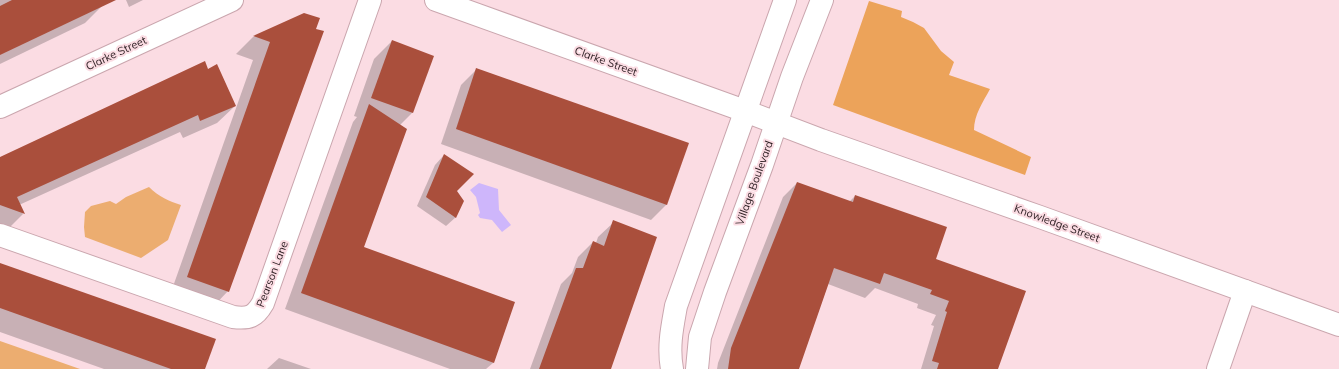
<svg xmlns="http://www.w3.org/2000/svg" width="1339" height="369" viewBox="0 0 1339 369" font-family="Mulish,sans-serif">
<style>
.green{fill:#ecad70}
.forest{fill:#eca35a}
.water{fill:#ceb6fb}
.shadow{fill:#0003}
.building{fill:#aa4f3c}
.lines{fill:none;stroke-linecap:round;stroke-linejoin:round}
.minor-casing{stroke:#caa6ae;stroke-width:24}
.minor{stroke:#fff;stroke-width:22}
.labels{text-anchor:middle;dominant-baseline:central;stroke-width:4;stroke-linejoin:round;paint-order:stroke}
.street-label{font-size:11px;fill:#2c1e22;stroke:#fbdce3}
</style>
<rect width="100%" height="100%" fill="#fbdce3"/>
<g class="green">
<path d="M149,187C159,197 169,201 181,205L168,240L141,258L85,237L84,227L85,212L91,206L110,201L116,204L126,197Z"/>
<path d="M0,341L80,369H0Z"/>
</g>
<path class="forest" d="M869,1L902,11L901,17L913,22L924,28L941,51L954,62L949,75L990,89C983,102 974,115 974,130L1031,157L1025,175L833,105Z"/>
<path class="water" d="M479,183L498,189L499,210L511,225L502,232L492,220L480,218L478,215L480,213L476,197L470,190Z"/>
<g class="shadow">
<path d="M0,0H100L103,5L85,23L0,64Z"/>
<path d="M126,0H143L129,7Z"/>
<path d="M304,14L228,291L211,309L170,295L253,60L236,54L253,37Z"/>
<path d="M392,41L432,56L412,113L399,126L363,248L514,303L493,363L486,369H450L285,309L353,122L357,117L354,116L374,59Z"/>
<path d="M477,69L687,144L666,205L651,220L441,144L461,85Z"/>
<path d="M207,70L235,106L217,123L183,138L180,132L19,205L23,214L6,231L0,229V158Z"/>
<path d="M444,155L455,191L456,217L446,226L417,206L435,165Z"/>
<path d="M797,183L849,202L855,196L935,259L997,369H921L934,326L931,325L936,315L917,308L918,304L875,288L865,298L828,284L798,369H717L718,363L783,197Z"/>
<path d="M614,222L610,369H530L561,284L572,273L578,257L593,242L596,243L598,237Z"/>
<path d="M0,264L204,369H104L0,332Z"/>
<path d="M279,358L311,369H267Z"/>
</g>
<g class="building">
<path d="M12,0H116L0,55V6Z"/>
<path d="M304,13L320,18L316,29L324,31L229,292L187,277L270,42L253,36Z"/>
<path d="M392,40L434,56L413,113L371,98Z"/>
<path d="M205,61L208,69L217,64L236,106L200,121L198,115L17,197L25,214L0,205V157Z"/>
<path d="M476,68L689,143L667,205L456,129Z"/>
<path d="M369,104L407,129L364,247L515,302L494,363L301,293Z"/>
<path d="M444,154L474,174L457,191L464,201L456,218L426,197Z"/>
<path d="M797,182L853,202L855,195L947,227L936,259L1026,291L998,369H937L939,363L932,361L947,312L945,311L949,301L930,294L932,290L884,273L880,284L834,268L799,369H728L731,348Z"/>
<path d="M613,220L657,237L611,369H539L576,268H583L593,241L604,246Z"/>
<path d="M0,263L216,339L205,369H171L0,308Z"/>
</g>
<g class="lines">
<defs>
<g id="minor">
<path d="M436,0L745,111L821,140L1040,217L1339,325"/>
<path d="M0,107L232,0"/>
<path d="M0,235L233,317C249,319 255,317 263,303L370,0"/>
<path d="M672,369C668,347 672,328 676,306L785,0"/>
<path d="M697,369L700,337L715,292L762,165L792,77L822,0"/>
<path d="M1218,369L1245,291"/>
</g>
</defs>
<use href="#minor" class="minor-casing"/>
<use href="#minor" class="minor"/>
</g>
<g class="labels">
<g class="street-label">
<text transform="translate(116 53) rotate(-25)">Clarke Street</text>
<text transform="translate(606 61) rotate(20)">Clarke Street</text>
<text transform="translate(754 183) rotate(-70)">Village Boulevard</text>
<text transform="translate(1057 223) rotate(20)">Knowledge Street</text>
<text transform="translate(272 274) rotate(-69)">Pearson Lane</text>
</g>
</g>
</svg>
